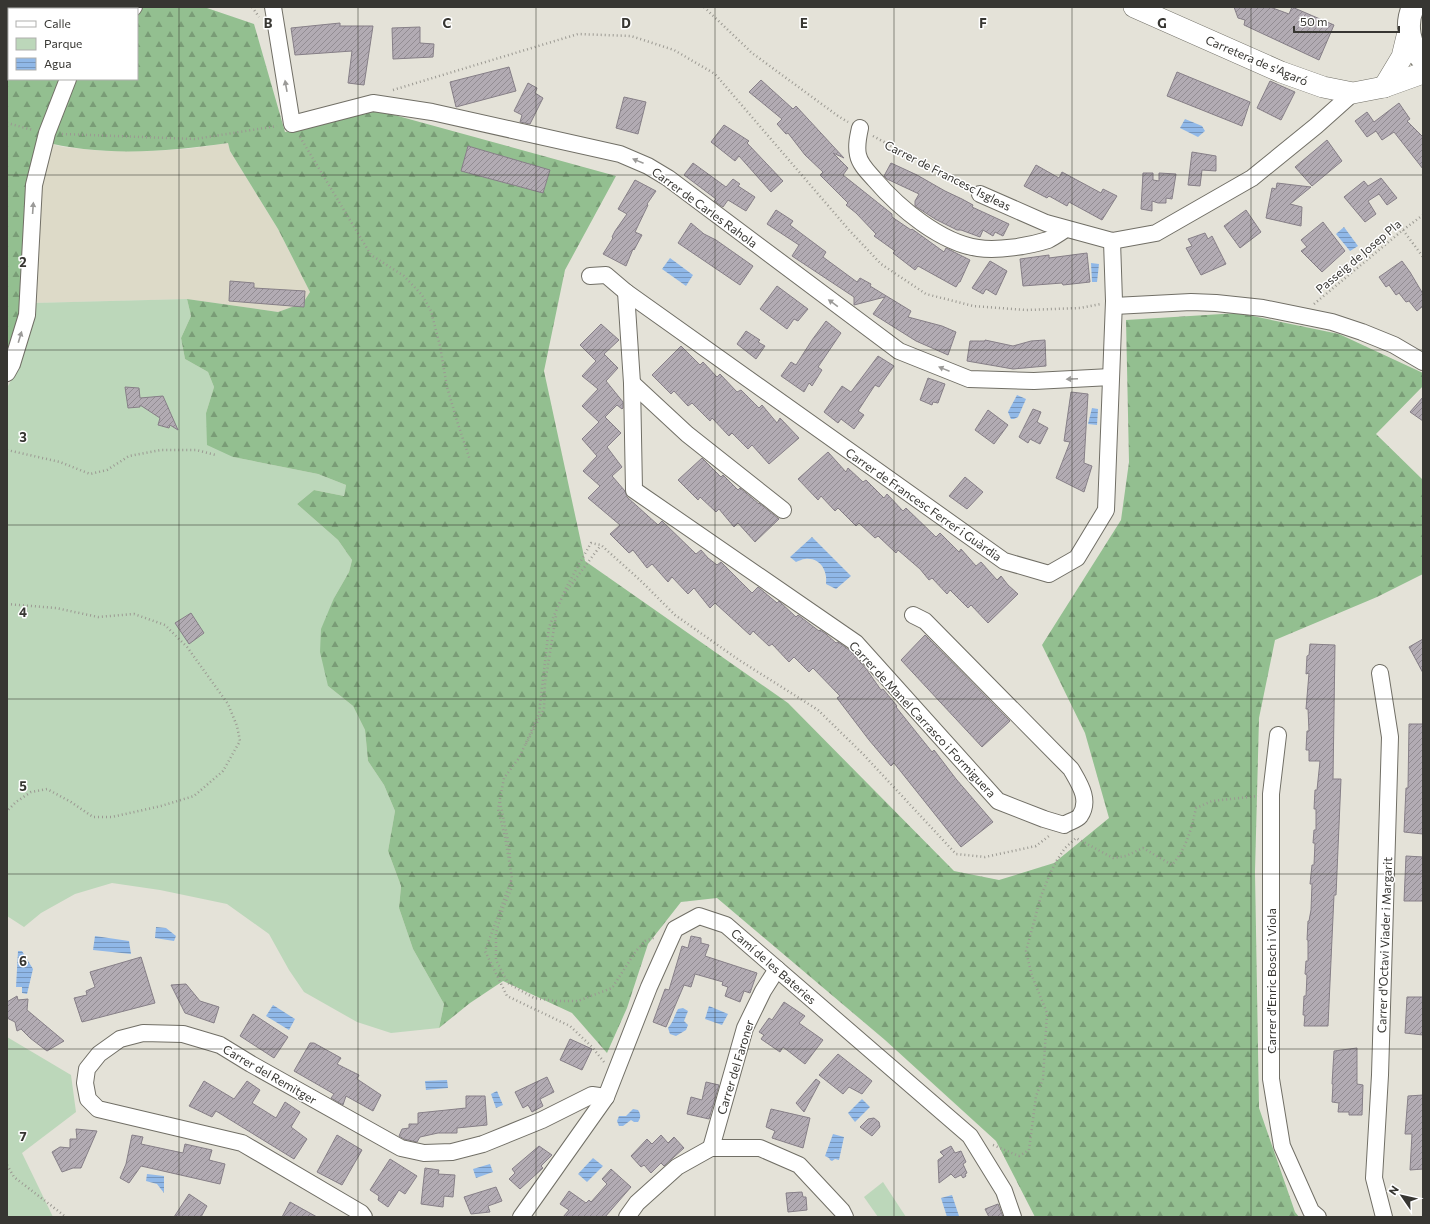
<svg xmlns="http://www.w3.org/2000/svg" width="1430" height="1224" viewBox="0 0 1430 1224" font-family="Commissioner,sans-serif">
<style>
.built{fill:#dddac8}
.green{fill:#bcd7ba}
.forest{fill:url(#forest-firs)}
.water{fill:url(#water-rules)}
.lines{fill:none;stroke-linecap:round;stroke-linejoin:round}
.stream{stroke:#90b8e8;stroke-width:4}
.building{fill:url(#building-hatch);stroke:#867f87}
.minor-casing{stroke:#716f66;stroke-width:18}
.tertiary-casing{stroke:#716f66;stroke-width:22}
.secondary-casing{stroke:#716f66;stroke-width:24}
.path{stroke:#9b9992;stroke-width:2.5;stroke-dasharray:1 3;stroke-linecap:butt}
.minor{stroke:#fff;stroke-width:16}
.tertiary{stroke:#fff;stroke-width:21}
.secondary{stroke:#fff;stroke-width:22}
.oneway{fill:#9b9a98}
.grid{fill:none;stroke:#373632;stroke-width:1;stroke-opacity:0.55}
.labels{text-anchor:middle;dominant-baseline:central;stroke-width:3;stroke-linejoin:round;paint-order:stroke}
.street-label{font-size:12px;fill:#373632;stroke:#fff}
.grid-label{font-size:13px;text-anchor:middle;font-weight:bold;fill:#373632;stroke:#fff;stroke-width:3;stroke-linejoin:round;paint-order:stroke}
</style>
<defs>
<pattern id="forest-firs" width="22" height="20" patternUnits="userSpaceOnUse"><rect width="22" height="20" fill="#93bf90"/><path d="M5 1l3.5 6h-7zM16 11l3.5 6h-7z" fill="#799c76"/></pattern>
<pattern id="water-rules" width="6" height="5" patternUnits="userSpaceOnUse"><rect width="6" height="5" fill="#90b8e8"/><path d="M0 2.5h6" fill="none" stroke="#7696bd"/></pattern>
<pattern id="building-hatch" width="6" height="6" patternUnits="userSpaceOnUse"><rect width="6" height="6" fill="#b2abb3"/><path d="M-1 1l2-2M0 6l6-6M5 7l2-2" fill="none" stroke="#928c92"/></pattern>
</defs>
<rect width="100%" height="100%" fill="#e4e2d8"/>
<path class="built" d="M228,143L230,151L278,229L310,292L303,303L278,312L187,299L33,303L36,215L51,144L63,147L103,151H149L188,149Z"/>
<g class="green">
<path d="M187,299L191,316L181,338L185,359L208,372L214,387L206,413L233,457L318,474L346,485L344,496L314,490L297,504L338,540L352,560L349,572L334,598L328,686L353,706L365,730L368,761L384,785L395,811L388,851L401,886L399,908L413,949L444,1004L439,1028L391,1033L357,1022L304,992L289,970L269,934L227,904L160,890L112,883L75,894L41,913L24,927L7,916V388C23,360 29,336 33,303Z"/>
<path d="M7,1037L71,1075L76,1112L22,1153L53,1217H7Z"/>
<path d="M883,1182L906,1217H878L864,1197Z"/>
</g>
<path class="forest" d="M83,7H204L254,24L285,132L376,110L616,176L565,270L544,371L585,561L788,703L954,871L999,880L1054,863L1109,818L1085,733L1042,645L1121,520L1129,462L1126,320L1238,313L1339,334L1423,373V386L1376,434L1423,480V574L1377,597L1275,640L1259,718L1255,872L1259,1108L1295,1212L1299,1217H1035L996,1141L885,1040L717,898L681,902L648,944L627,1008L607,1053L572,1013L503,981L470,1003L439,1028L444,1004L413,949L399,908L401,886L388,851L395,811L384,785L368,761L365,730L353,706L328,686L320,652L321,629L334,598L349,572L352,560L338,540L297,504L314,490L344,496L346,485L318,474L233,457L207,445L206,413L214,387L208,372L185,359L181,338L191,316L187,299L278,312L303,303L310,292L278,229L230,151L228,143C166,152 101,157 40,141L20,318L7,360V48L9,47V79H137V9H79Z"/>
<g class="water">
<path d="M1185,119L1202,126L1205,131L1198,137L1180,128Z"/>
<path d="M1344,227L1358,246L1350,251L1336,234Z"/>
<path d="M670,258L693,275L686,286L662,269Z"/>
<path d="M1091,263L1099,264L1097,282H1092Z"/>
<path d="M1017,395L1026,399L1018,417L1014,419H1011L1008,412Z"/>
<path d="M1092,408L1098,409L1097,425L1088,424Z"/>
<path d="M812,537L851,576L836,589L826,584C828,571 820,557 805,559C802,559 799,561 796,562L790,557Z"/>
<path d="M156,927L166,928L176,936L174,941L155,938Z"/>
<path d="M95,936L129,941L131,954L93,950Z"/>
<path d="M18,951H22L33,969L27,994L22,993V987H16Z"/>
<path d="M273,1005L295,1019L289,1030L266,1016Z"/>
<path d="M709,1006L728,1014L722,1025L705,1019Z"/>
<path d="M683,1008L688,1011L684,1021L688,1025L686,1030L676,1036L670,1034L668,1028C674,1021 674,1016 678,1009Z"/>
<path d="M447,1080L448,1088L426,1090L425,1081Z"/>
<path d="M497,1091L503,1105L496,1108L491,1094Z"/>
<path d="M862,1099L870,1107L855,1122L848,1113Z"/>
<path d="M633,1109L638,1110C641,1115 641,1117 638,1122H634L631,1120L623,1126H619L617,1121L619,1116H626Z"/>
<path d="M833,1134L844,1137L839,1160L835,1159L832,1161L830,1160L829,1158L825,1156Z"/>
<path d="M593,1158L603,1166L587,1182L578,1174Z"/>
<path d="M490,1164L493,1172L476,1178L473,1169Z"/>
<path d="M147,1174L164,1176V1193L157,1184L146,1181Z"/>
<path d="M952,1195L959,1216L947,1217L941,1198Z"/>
</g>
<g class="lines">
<g class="stream">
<path d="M106,9L108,7"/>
<path d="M7,55H9"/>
</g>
</g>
<g class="building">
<path d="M1234,7H1270L1289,14L1292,7L1334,25L1319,60L1244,25L1245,20L1238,18Z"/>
<path d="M340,23V26H373L364,85L348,83L352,51L295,55L291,28Z"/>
<path d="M420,27V43L434,44L433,57L393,59L392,28Z"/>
<path d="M509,67L516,91L456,107L450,82Z"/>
<path d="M1177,72L1250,102L1242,126L1167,96Z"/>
<path d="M761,80L793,109L796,106L844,158L833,153L848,168L843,175L892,214V217L911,230L912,229L944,252L946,248L970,260L960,282H959L956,287L918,266L915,270L893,253L895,251L874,236L876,234L856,213L846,205L848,203L820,175L823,172L805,155L788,133L786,134L777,124L782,119L749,92Z"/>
<path d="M1270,81L1295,92L1281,120L1257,108Z"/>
<path d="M528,83L537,88L535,93L543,98L530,124L520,122L522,115L514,111Z"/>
<path d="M624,97L646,102L638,134L616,128Z"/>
<path d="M1399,103L1410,119L1407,121L1423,137V169L1394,132L1382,140L1376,131L1367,137L1355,121L1367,112L1374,122Z"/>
<path d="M724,125L749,141L747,143L783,181L771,192L739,156L735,161L711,142Z"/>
<path d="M1327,140L1342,161L1312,186L1295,167Z"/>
<path d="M468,146L550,170L543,193L461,171Z"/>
<path d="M1192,152L1216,156V171L1202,170L1200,186L1188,185Z"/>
<path d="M693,163L726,187L733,179L740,184L738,186L755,197L746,211L728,200L723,207L714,201L716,199L684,175Z"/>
<path d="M891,163L917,175L945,191L962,199L973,205L972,207L1009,224L1003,236L995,232L993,236L983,230L980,237L961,230H957L935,219L915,206V201L919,194L887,179L884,176Z"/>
<path d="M1036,165L1059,178L1062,172L1101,193L1103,189L1117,196L1102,220L1069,202L1067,206L1049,196L1047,198L1024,186Z"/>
<path d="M1143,173H1153V180L1159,181V173L1176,174L1172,199L1166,198V203H1158L1152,201V211L1141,209Z"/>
<path d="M1381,178L1397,198L1387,205L1379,194L1368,201L1376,214L1365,222L1344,197L1364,181L1368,186Z"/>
<path d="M635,180L656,191L647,204L648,205L635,232L642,235L634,250L633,249L626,266L603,254L613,238L612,237L615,231L627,214L618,209Z"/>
<path d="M1277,183L1311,187L1290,204L1302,207L1301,226L1266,218L1272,188L1276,189Z"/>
<path d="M776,210L793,221L790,225L826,252L823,257L857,282L860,278L871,284L870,286L911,311L908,317L942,326L956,332L948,355L916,341L873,314L885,297L854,305V297L792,256L799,245L767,224Z"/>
<path d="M1246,210L1261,232L1240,248L1224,226Z"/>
<path d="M1323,222L1345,251L1322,272L1301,251L1307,247L1301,240Z"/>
<path d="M691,223L704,234L716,240L753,266L740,285L678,243Z"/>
<path d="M1205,233L1208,239L1212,236L1226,264L1201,275L1186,248L1192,246L1188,239Z"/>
<path d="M1087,253L1090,282L1063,285L1062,283L1023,286L1020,259L1049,255V258Z"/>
<path d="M990,261L1007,271L996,295L986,289L983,294L972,288Z"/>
<path d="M1402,261L1410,272L1423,294V306L1417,311L1409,301L1406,302L1399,293L1396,295L1389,285L1386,287L1379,277Z"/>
<path d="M230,281L254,283V288L305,291L304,307L229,301Z"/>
<path d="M777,286L808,309L798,321L794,319L787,329L760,309Z"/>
<path d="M826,321L841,333L818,367L822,370L812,386L809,383L804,392L781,376L791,362L796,365L812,340Z"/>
<path d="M601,324L619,340L604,354L618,368L606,381L623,402V408L622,409L617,405L605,417L621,433L607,447L622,467L612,476L625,491L627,497L658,525L662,521L696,554L701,550L708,558L717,565L721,562L752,593L758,587L777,603L779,601L796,617L798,615L819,631L820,630L826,634L836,643L838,642L849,650L855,656L867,670L881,690L883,689L897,706L896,707L932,752L934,750L956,779L993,822L961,847L894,763L891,766L869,740L837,698L840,696L813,668L809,672L794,657L789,662L772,644L769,646L753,631L750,635L715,603L710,608L694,588L688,594L672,577L668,582L652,564L647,568L633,550L629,553L610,534L620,525L588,498L600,486L583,471L597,456L582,439L599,422L582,406L598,389L582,376L596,361L580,345Z"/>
<path d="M746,331L760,340L758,342L765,346L756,359L737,344Z"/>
<path d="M985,340L1013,346L1031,341L1045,340L1046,366L1013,369L967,361L970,341H985Z"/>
<path d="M681,346L700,365L703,362L717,377L720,374L737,392L741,390L759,408L762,405L777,423L780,418L799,438L769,464L752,445L748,449L732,433L729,436L712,418L710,421L692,403L688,406L674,391L671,394L652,375Z"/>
<path d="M878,356L894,366L879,387L875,385L858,411L864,415L854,429L841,419L838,423L824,412L842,386L851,392Z"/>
<path d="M928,378L945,384L938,403L933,402L932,405L920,400Z"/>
<path d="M125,387L139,388L140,398L163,396L178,430L170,425L169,428L158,425L160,418L140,405V407L128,408Z"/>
<path d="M1071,392L1088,394L1084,463L1092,466L1084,492L1056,478L1070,442L1064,441Z"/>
<path d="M1423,397V421L1410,412Z"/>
<path d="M1033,409L1041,412L1037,422L1048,428L1040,444L1030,439L1028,443L1019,437Z"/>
<path d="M988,410L1008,425L994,444L975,430Z"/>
<path d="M828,452L846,472L848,468L863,482L866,480L884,498L887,494L903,511L906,508L936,537L940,533L959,552L961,549L976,566L981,562L997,580L1001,576L1008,585L1018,594L988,623L971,605L968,608L950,590L947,594L932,578L929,580L920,569L898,550L896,553L878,536L875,538L859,523L856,526L838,508L835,511L821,496L818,500L798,479Z"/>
<path d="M702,458L721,477L723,475L738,490L740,488L759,504V503L779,519L755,542L738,523L734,527L719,509L716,512L700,497L698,500L678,480Z"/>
<path d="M965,477L983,492L967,509L949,496Z"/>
<path d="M191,613L204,633L189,644L175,623Z"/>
<path d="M925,635L1010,721L982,747L901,660Z"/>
<path d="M1423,639V673L1409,647Z"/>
<path d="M1310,644L1335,645L1333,779H1341L1336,895H1334L1328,1026H1304L1305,1015H1303L1304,996H1306L1307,975L1305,974L1306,961H1308V940H1307L1308,921H1309L1311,910L1312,884H1310L1312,865H1314L1315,843H1313L1314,830H1316V809H1314L1315,790H1317L1320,761H1309V750H1306L1307,731H1309L1308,709H1306L1309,673L1306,674L1307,656L1309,655Z"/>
<path d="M1409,724H1423V834L1404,832L1406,788H1408Z"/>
<path d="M1406,856L1423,857V901H1404Z"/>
<path d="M691,936L701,938V943L709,945L705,956L757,973L750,993L744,991L740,1002L725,996L728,987L722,985L723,982L695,974L691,987L684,985L666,1027L653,1022L665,989L669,990L682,946L688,948Z"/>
<path d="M141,957L155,1003L82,1022L74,998L87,995L86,991L95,987L90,972Z"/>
<path d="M186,984L200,1001L219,1007L214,1023L185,1013L171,985Z"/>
<path d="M17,996L18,1000L28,999L27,1010L64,1041L47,1051L30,1038L21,1029L17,1031L15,1022L7,1018V1002Z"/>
<path d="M1407,997H1423V1035L1405,1033Z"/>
<path d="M784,1002L805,1016L799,1023L823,1040L805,1064L783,1047L780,1052L761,1039L764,1035L759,1032L769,1018L772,1020Z"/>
<path d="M253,1014L288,1037L274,1058L240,1036Z"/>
<path d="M570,1039L592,1049L582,1070L560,1060Z"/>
<path d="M310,1043H314L341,1058L337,1064L359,1075L357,1079L381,1095L373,1111L346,1096L343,1105L331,1098L334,1094L294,1071Z"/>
<path d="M1357,1048V1084L1363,1085L1362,1115H1349V1112H1338L1339,1103L1332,1102L1333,1084H1332L1334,1051Z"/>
<path d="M838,1054L872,1081L862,1094L849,1087L843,1094L819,1075Z"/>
<path d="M547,1077L554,1092L540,1099L543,1106L532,1112L528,1105L523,1108L515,1092Z"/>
<path d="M816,1079L820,1082L804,1112L796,1103Z"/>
<path d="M204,1081L234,1099L247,1081L260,1090L252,1103L276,1118L285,1102L300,1112L291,1127L307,1139L294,1159L216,1111L212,1117L189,1106Z"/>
<path d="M706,1082L719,1085L709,1119L687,1114L691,1097L702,1100Z"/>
<path d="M1423,1095V1169L1410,1170L1412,1134H1405L1408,1096Z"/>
<path d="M466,1096H485L487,1125L457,1128V1133H438L420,1137L417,1142L404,1139L399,1136L402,1129L409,1128V1124H418V1113L466,1108Z"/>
<path d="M771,1109L810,1118L803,1148L772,1138L775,1131L766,1127Z"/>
<path d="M874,1118L879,1122L880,1127L872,1136L860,1127L868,1119Z"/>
<path d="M76,1129L97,1131L81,1168H73L62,1172L52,1152L60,1147L70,1148V1139H77Z"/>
<path d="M132,1135L143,1137L141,1144L183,1153L185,1144L212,1150L209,1160L225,1164L220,1184L141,1166L129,1183L120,1178L126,1164Z"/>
<path d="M337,1135L362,1150L342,1185L317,1172Z"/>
<path d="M661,1135L668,1143L674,1137L684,1148L664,1166L661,1163L651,1173L644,1165L641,1167L631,1156L647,1139L652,1144Z"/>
<path d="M539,1146L552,1155L541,1166L543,1168L520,1189L509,1179L515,1173L512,1169Z"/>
<path d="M951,1146L955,1153L961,1151L966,1162L963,1164L967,1173L965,1174L966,1176L963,1178L961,1175L955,1178L951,1174L939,1183L938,1160L944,1156L940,1152Z"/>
<path d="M390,1159L417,1176L405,1194L399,1190L388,1207L378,1200L379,1196L370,1190Z"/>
<path d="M425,1168L439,1170L438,1174L455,1175L453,1197L444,1196L443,1207L421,1204Z"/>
<path d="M611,1169L631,1187L605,1217H563L569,1210L560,1204L569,1191L586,1203L589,1200L591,1202L607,1184L602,1179Z"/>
<path d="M496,1187L502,1201L488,1206L490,1212L471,1214L464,1197Z"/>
<path d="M802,1192L803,1197H806L807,1210L788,1212L786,1193Z"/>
<path d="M189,1194L207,1206L201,1217H174Z"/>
<path d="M290,1202L317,1217H282Z"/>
<path d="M998,1204L1003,1217H989L985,1209Z"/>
</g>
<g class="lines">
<defs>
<g id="minor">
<path d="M273,7L292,124L373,103L432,112L620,154L648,166L668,178L899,351L969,379L1034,381L1111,377"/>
<path d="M132,9L134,7"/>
<path d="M860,128C858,137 856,146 858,155C860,165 869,173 875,180C899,208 941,243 978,248C998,251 1029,246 1048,240C1054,237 1061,232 1066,229"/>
<path d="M980,194L1046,223L1112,241L1156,233L1252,178L1316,126L1353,93"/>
<path d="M590,276L606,275L626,292L1004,561L1049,574L1077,558L1106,510L1114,301L1112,241"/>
<path d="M626,292L632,383L634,490L856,643L998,801L1044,819L1064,825C1068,822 1077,820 1080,816C1091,800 1079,783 1071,769L925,621L913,615"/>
<path d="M1114,306L1191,302L1216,303L1263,308L1332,322L1362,332L1394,345L1423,362"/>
<path d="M7,373L12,364L27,315L34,185L47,133L68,79"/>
<path d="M632,383L687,434L783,510"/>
<path d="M1380,673L1390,737L1380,1075L1374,1178L1384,1217"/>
<path d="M1278,735L1271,794V1079L1282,1146L1311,1211L1318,1217"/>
<path d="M711,1148L745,1028L763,991L777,969"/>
<path d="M364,1217L361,1213L242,1143L98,1109L88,1099L85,1083L87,1069L99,1054L120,1039L143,1033L183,1034L220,1045L251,1064L401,1148L424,1153L452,1152L483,1144L542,1120L592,1095L606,1097"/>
<path d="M521,1217L606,1097L649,987L675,929L699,916L726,925L970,1136L1004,1191L1013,1217"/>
<path d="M627,1217L637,1203L677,1167L711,1148H760L799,1165L842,1211L845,1217"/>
</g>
<g id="tertiary">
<path d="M1134,7L1281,72L1323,87L1353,93L1384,87L1423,73"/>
<path d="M1384,87L1402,57L1409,28"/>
</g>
<path id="secondary" d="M1413,7C1405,25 1409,46 1423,60"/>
</defs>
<use href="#minor" class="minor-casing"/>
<use href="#tertiary" class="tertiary-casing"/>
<use href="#secondary" class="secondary-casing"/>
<g class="path">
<path d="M252,7L259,17"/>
<path d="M704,7L752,53L838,116L848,122"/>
<path d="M393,90L578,34L631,36L674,50L715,74L849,230L881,264L926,294L973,306L1026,310L1080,308L1101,304"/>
<path d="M7,123L33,130"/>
<path d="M62,134L195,139L277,126"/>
<path d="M873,136L969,188"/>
<path d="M300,137L371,255L404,276L422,295L431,311L440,346L447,387L457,421L470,460"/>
<path d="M1403,230L1423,257"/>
<path d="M1314,304L1403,230L1423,215"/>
<path d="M7,450L60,462L90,474L107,470L129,456L161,450H196L216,455"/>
<path d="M565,593L601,545"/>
<path d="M7,604L56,608L98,617L134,614L165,625L187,647L228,704L237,726L240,741L223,771L194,796L161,806L112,817H93L71,802L47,789L31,792L16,802L7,811"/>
<path d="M526,744L544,709L545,683L556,616"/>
<path d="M500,802L509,845L510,858"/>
<path d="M511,881L512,887L503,908L496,933V960L508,983L534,998L556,1001H578L612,988L636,951L645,941L656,937"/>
<path d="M604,1062L592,1047L570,1026L507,996L485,951L512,878L505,837L498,809L504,778L519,758L539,714L549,627L567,586L591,543L601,545L640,580L675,615L739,660L818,710L863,754L956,854L985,857L1036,846L1049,836"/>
<path d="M993,1145L1019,1156L1029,1150L1036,1096L1043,1079L1047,1013L1032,976L1026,951L1041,896L1050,874L1057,860L1065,848L1076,838L1113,858L1126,856L1143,848L1172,865C1187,847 1191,830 1196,808L1212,801L1258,796"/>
<path d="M7,1165L14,1177L66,1217"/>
<path d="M82,1216V1217"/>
</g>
<use href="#minor" class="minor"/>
<use href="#tertiary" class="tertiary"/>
<use href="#secondary" class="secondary"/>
</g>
<defs><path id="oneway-solid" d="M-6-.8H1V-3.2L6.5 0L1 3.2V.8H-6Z"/></defs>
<g class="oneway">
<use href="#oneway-solid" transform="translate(286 86) rotate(-100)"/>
<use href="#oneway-solid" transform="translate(638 161) rotate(-158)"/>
<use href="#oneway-solid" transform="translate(33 208) rotate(-86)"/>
<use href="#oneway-solid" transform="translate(833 303) rotate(-144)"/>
<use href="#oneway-solid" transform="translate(20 337) rotate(-73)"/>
<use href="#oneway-solid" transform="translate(944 369) rotate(-158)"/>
<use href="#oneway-solid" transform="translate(1072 379) rotate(177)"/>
</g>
<path class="grid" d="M179,7V1217M358,7V1217M536,7V1217M715,7V1217M894,7V1217M1072,7V1217M1251,7V1217M7,175H1423M7,350H1423M7,525H1423M7,699H1423M7,874H1423M7,1049H1423"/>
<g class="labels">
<g class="street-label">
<text transform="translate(1257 60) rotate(23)">Carretera de s'Agaró</text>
<text transform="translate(948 175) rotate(27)">Carrer de Francesc Isgleas</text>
<text transform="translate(705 207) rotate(36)">Carrer de Carles Rahola</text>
<text transform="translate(1358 256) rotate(-40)">Passeig de Josep Pla</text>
<text transform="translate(924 504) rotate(35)">Carrer de Francesc Ferrer i Guàrdia</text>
<text transform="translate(923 719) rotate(47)">Carrer de Manel Carrasco i Formiguera</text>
<text transform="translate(1384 945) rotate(-88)">Carrer d'Octavi Viader i Margarit</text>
<text transform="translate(774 966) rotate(41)">Camí de les Bateries</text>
<text transform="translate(1271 981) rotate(-90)">Carrer d'Enric Bosch i Viola</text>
<text transform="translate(735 1067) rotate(-73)">Carrer del Faroner</text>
<text transform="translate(270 1074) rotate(30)">Carrer del Remitger</text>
</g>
</g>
<g class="grid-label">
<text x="268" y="28">B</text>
<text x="447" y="28">C</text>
<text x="626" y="28">D</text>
<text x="804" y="28">E</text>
<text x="983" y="28">F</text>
<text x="1162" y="28">G</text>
<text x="23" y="267">2</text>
<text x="23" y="442">3</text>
<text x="23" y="617">4</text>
<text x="23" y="791">5</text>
<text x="23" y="966">6</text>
<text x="23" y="1141">7</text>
</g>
<rect width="1430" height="1224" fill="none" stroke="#373632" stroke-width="16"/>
<rect x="8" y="8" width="130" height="72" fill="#ffffff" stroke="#afafad"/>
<rect x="16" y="21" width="20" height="6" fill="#ffffff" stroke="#afafad"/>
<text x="44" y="28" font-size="12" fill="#373632">Calle</text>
<rect x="16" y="38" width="20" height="12" fill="#bcd7ba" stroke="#afafad"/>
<text x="44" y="48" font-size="12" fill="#373632">Parque</text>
<rect x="16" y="58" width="20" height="12" fill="url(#water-rules)" stroke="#afafad"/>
<text x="44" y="68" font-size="12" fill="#373632">Agua</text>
<g transform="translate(1402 1196) rotate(304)" stroke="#ffffff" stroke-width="3" paint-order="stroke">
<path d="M0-3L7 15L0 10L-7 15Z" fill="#373632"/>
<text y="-6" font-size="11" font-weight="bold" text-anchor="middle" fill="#373632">N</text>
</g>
<path d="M1294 26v6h105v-6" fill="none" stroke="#373632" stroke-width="2"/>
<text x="1300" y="26" font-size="12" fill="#373632" stroke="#ffffff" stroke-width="3" paint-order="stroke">50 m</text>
</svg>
